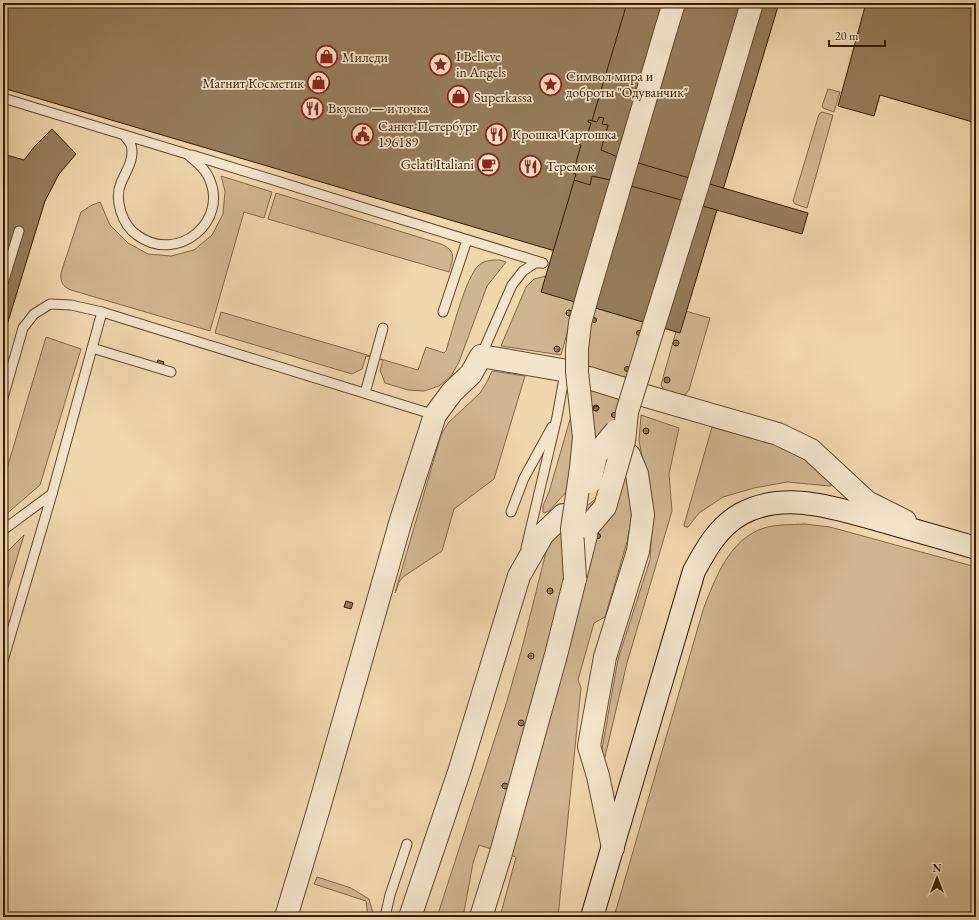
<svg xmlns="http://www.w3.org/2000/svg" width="979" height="920" viewBox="0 0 979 920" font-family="'EB Garamond',serif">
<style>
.green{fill:#ceb690;stroke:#806948}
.building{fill:#947d5a;stroke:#331c00}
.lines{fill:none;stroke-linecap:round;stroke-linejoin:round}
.service-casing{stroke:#624a2b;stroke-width:11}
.tertiary-casing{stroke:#624a2b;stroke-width:24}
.secondary-casing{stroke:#331c00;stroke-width:24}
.service{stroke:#f4e4ca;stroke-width:9}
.tertiary{stroke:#f4e4ca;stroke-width:22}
.secondary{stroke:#f4e4ca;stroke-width:22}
.tertiary-bridge-casing{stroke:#624a2b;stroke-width:24;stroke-linecap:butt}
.tertiary-bridge{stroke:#f4e4ca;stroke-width:22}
.labels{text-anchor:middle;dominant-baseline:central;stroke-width:3.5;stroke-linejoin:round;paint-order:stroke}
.poi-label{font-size:14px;fill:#331c00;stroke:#f4e4ca;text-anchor:start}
</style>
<rect width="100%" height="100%" fill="#eed6ad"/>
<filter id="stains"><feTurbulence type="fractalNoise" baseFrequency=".005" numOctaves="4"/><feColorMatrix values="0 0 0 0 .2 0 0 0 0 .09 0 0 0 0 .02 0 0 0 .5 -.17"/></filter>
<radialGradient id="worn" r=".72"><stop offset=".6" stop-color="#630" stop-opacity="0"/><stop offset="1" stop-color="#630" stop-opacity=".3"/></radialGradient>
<g class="green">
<path d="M828,89L840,92L834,112L823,108L822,106Z"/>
<path d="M822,112L833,115L807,208L795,204L793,201L819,114Z"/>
<path d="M221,176L272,192L264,218L244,212L210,331L71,290C63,287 60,282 61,273L81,212L92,205L100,202L110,225L128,243L148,254L171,256L194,250L212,235L223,214L225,191Z"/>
<path d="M276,193L441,244C457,251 453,259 449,272L268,219Z"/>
<path d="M500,260L506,262L487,286L459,362L451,376L439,386L424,391L408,390L385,383L380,370L383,360L366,356L362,369L352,374L215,333L221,312L418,370L426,347L444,353L446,351C452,332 466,276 479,265C485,260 493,260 500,260Z"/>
<path d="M546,276L579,290L561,355L501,346L526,287L534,279Z"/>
<path d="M602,286L653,301L628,377H622L584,366L580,357Z"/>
<path d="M682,310L710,318L689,390L685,395H683L664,390L661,385Z"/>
<path d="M46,337L81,349L40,485L3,517V482Z"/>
<path d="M492,371L525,376L494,479L454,509L442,551L403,577L399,582L395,593L441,435L448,423L480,393L487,382Z"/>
<path d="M580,385L626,399L606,461L569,489L549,511L544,513L543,512V506L549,492Z"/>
<path d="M641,415L679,428L669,474L672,511L627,663L604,761L602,749L618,659L650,560L652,530L651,501L639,441Z"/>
<path d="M712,427L784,447L806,458L832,485L830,486L787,482L754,488L723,497L699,513L688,527H685L684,525Z"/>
<path d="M626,468L633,510L627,542L605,617L594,623L578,680L581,688L558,917H500L516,857L479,845L473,863L463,917H437L507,701L521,652L548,544L583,509L612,486Z"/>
<path d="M805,524L830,527L976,567V917H614L703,610C715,579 729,539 764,528C777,524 791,525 805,524Z"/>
<path d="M24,535L3,604V556Z"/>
<path d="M317,877L351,888L369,899L374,917H368L366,901L314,884Z"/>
</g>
<g class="building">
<path d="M3,3H629L555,251L3,88Z"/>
<path d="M627,3H779L680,333L541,292Z"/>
<path d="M866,3H976V22H975L976,25V123L880,95L874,116L838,106Z"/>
<path d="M599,117L604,118L602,124L608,125L601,150L618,157L808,213L802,234L610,180L592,176L590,185L574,180L576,174L573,173L581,145L576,143L578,137L583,138L584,135L587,136L591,123L588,122L589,120L597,122Z"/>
<path d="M52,129L76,154L59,174L45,201L3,338V154L24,160L35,146Z"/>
<circle cx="569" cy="313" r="3"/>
<circle cx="594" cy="320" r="2.5"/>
<circle cx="639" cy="333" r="2.5"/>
<circle cx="676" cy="343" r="3"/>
<circle cx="557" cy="349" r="3"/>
<path d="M158,360L164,362L162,367L156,365Z"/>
<circle cx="627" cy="369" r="2.5"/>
<circle cx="667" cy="380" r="3"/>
<circle cx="596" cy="408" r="3"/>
<path d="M595,406L599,407L597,411L593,410Z"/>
<circle cx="614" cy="415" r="2.5"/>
<circle cx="646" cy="431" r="3"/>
<circle cx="598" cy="536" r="2.5"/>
<circle cx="550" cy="591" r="3"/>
<path d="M346,601L353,603L351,609L344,607Z"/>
<circle cx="531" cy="656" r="3"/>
<circle cx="521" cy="723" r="3"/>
<circle cx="505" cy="786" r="3"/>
</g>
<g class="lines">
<defs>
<g id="service">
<path d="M3,98L187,154C194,160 204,167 208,176C231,221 177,265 137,235C122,225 114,199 121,183C126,171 135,159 131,145C130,142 126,138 124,135"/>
<path d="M192,155L543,263"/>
<path d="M3,283L19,231"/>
<path d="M443,312L467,240"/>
<path d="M92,348L171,372"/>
<path d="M481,356L512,285L523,271L535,263H542"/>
<path d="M365,393L383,328"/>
<path d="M3,398L23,328L34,314L50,304L71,305L102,312L435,415"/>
<path d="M511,512L524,478L552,427"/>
<path d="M3,530L52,494"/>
<path d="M526,548L557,417L564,378"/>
<path d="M3,661L52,494L102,312"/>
<path d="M385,917L390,895L407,844"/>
</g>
<g id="tertiary">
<path d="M666,29L674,3"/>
<path d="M589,378L621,388"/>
<path d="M646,396L778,434L811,450L867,502L905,521"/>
<path d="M613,848L598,776L589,746L605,657L638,551L643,515L637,474L629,455"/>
<path d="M286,917L318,811L401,520L435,415L452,392L471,374L481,356L562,370"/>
<path d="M410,917L460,769L519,576L543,534L563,515"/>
<path d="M481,917L501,853L556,655L588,527"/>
</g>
<path id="secondary" d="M592,917L694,571C706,549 718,527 741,514C786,489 841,510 886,522C916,531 946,539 976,548"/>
</defs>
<use href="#service" class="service-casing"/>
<use href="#tertiary" class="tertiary-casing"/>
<use href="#secondary" class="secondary-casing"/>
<use href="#service" class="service"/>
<use href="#tertiary" class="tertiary"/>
<use href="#secondary" class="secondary"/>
<defs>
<g id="tertiary-bridge">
<path d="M590,482L596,455L616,431"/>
<path d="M588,527L605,507L624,441L627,412L695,194L752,3"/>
<path d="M575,579L572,529L581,468L584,437L577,372V349L580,323L588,294L666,29"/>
</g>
</defs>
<use href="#tertiary-bridge" class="tertiary-bridge-casing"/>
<use href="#tertiary-bridge" class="tertiary-bridge"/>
</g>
<defs>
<symbol id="shop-ring" viewBox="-11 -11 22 22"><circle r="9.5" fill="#f4e4ca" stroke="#8f2418" stroke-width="1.5"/><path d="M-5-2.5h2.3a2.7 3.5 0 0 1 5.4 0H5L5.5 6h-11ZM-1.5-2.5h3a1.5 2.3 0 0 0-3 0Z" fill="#8f2418"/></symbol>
<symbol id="sight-ring" viewBox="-11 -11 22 22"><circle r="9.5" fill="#f4e4ca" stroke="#8f2418" stroke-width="1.5"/><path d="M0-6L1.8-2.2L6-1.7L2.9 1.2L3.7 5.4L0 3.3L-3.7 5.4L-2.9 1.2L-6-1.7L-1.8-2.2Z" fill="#8f2418"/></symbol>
<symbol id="restaurant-ring" viewBox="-11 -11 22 22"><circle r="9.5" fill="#f4e4ca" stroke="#8f2418" stroke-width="1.5"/><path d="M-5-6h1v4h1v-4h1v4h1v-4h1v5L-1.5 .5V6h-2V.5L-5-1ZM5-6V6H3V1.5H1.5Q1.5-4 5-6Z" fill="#8f2418"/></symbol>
<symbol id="civic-ring" viewBox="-11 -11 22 22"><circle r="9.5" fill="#f4e4ca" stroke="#8f2418" stroke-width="1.5"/><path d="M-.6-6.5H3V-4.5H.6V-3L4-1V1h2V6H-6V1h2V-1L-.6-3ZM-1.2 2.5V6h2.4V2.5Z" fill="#8f2418"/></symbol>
<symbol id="cafe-ring" viewBox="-11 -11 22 22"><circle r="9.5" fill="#f4e4ca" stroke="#8f2418" stroke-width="1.5"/><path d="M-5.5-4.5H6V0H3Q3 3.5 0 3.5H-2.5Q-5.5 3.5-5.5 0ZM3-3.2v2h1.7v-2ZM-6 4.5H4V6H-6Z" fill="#8f2418"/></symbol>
</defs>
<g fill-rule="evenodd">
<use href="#shop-ring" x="314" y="44" width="25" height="25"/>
<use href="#sight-ring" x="428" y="52" width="25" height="25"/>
<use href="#shop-ring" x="306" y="70" width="25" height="25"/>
<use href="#sight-ring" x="538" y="72" width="25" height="25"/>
<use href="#shop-ring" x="446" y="84" width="25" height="25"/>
<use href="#restaurant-ring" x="300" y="96" width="25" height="25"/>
<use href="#civic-ring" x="350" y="122" width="25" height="25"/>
<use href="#restaurant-ring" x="484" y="122" width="25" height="25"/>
<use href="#cafe-ring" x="476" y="152" width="25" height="25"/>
<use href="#restaurant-ring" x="518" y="154" width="25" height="25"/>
</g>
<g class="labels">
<g class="poi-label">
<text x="456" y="56">I Believe<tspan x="456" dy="16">in Angels</tspan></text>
<text x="342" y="57">Миледи</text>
<text x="566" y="76">Символ мира и<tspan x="566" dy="16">доброты "Одуванчик"</tspan></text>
<text x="304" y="83" text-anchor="end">Магнит Косметик</text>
<text x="474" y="97">Superkassa</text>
<text x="328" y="108">Вкусно — и точка</text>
<text x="378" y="126">Санкт-Петербург<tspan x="378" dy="16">196189</tspan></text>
<text x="512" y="134">Крошка Картошка</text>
<text x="474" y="164" text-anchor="end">Gelati Italiani</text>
<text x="546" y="166">Теремок</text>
</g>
</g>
<rect width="979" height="920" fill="none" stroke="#eed6ad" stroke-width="16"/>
<rect x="4" y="4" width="971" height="912" fill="none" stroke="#331c00" stroke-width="2"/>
<rect x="8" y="8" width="963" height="904" fill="none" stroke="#331c00"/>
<g transform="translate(937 878)" stroke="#f4e4ca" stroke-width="3" paint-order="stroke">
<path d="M0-3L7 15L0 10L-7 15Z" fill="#331c00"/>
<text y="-6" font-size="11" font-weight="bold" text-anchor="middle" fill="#331c00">N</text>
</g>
<path d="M829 40v6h56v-6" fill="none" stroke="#331c00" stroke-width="2"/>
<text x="835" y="40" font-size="12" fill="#331c00" stroke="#f4e4ca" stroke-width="3" paint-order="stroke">20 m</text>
<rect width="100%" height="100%" filter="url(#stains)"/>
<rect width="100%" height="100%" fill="url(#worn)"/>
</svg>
